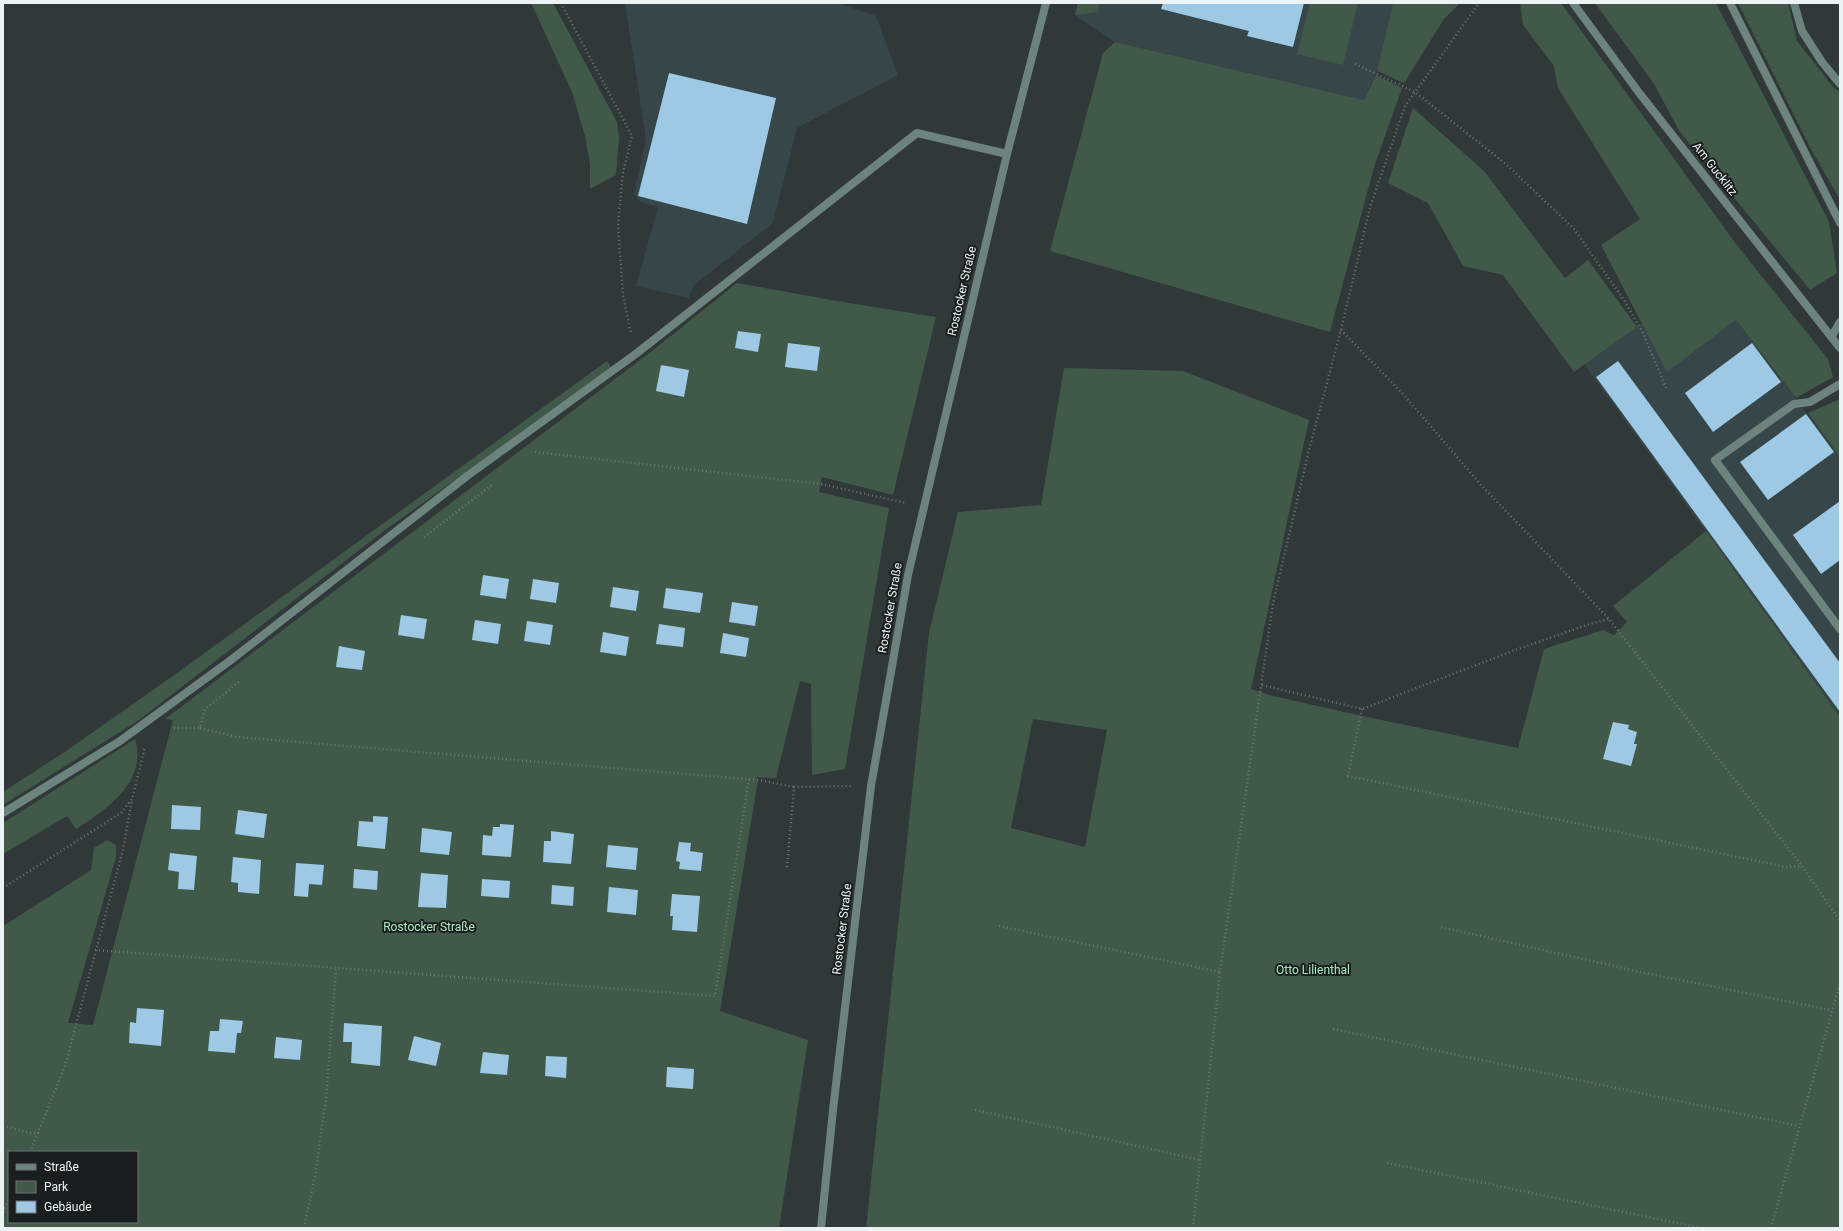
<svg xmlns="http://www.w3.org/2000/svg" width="1843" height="1231" viewBox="0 0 1843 1231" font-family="Roboto,sans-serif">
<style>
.built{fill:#374648}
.green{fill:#415949;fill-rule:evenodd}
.building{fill:#9dc9e4}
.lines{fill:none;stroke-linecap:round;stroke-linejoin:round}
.path{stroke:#6e7576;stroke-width:2.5;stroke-dasharray:1 3;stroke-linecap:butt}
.service{stroke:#6c837e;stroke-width:8}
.minor{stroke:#6c837e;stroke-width:8}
.tertiary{stroke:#6c837e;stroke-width:8}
.labels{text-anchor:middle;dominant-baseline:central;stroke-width:4;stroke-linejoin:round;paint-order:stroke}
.street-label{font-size:12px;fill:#edf2f3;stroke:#1b1e1f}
.park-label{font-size:12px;fill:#abedc1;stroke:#1b1e1f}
</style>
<rect width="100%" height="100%" fill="#303839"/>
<g class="built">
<path d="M625,3H838L876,16L898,75L797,128L773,223L693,286L689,298L636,286L658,207L640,202L634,194L646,139Z"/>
<path d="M1078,3H1393L1377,71L1364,100L1115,42L1075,15Z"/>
<path d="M1736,320L1840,457V717L1584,364L1642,323L1667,371Z"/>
</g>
<g class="green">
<path d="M531,3H553L617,122L619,137L616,175L590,189V164L585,136L572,92Z"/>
<path d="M1078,3H1100L1098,12L1075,15Z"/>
<path d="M1310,3H1358L1343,65L1297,54Z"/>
<path d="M1393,3H1460L1444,19L1404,83L1377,71Z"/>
<path d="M1520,3H1561L1736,244L1828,359L1833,377L1796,398L1736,320L1667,372L1601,245L1640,219L1558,88L1554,66L1523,25Z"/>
<path d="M1595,3H1716L1829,222L1837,273L1810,290L1680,132L1654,84Z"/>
<path d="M1738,3H1788L1797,41L1833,87L1840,92V200L1811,149Z"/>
<path d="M1115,42L1364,100L1376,75L1402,88L1374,167L1330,332L1050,251L1103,53Z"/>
<path d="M1413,108L1484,171L1565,278L1588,260L1637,327L1574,372L1503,275L1463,266L1428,203L1388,183Z"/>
<path d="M737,283L837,301L936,317L893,495L822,477L819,492L889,508L845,769L812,775L811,684L800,681L776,778L756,777L758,780L720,1011L808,1040L779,1228H3V926L91,870L94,848L107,840L116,845V857L68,1023L93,1025L173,720L165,719L652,351ZM9,1152H137V1222H9Z"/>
<path d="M607,361L611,367L384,531L139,720L3,805V792L69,749L177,673Z"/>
<path d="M1064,368L1183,371L1309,420L1251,689L1273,696L1367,717L1518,748L1544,649L1603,630L1614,635L1627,622L1613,606L1706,531L1840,717V1228H866L929,633L958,512L1041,505ZM1033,719L1107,730L1085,847L1011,828Z"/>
<path d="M1840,399V457L1808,413Z"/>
<path d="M135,739C148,782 106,810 76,829L67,816L3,854V823Z"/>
</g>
<g class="building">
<path d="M1163,3H1304L1293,47L1247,36L1249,31L1161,9Z"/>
<path d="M669,73L776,98L747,224L638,196Z"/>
<path d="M738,331L761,334L758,352L735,348Z"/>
<path d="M788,343L820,347L817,371L785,367Z"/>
<path d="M1752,343L1781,382L1713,432L1685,393Z"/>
<path d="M1618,361L1840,663V712L1596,377Z"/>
<path d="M661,365L689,370L684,397L656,391Z"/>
<path d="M1806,414L1834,452L1768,500L1740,462Z"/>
<path d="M1840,501V560L1821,574L1793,535Z"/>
<path d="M483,575L509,579L506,599L480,595Z"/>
<path d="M533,579L559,583L556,603L530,599Z"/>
<path d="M613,587L639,591L636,611L610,607Z"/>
<path d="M666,588L703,593L700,613L663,608Z"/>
<path d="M732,602L758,606L755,626L729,622Z"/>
<path d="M401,615L427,619L424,639L398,635Z"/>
<path d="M475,620L501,624L498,644L472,640Z"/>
<path d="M527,621L553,625L550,645L524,641Z"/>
<path d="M659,624L685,628L683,647L656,644Z"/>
<path d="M603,632L629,637L626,656L600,652Z"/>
<path d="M723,633L749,638L746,657L720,653Z"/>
<path d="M339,646L365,651L362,670L336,667Z"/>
<path d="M1613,722L1629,725L1628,729L1637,732L1634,744H1637L1631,766L1603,759Z"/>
<path d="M172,805L201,807L200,830L171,829Z"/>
<path d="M238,810L267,814L264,838L235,834Z"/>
<path d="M373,816L388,817L385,849L357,846L359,821L373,822Z"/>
<path d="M500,824L514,825L511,857L482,855L483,835L492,836L493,827H500Z"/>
<path d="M422,828L452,832L449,855L420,852Z"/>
<path d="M551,831L574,834L571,864L543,862L544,841H551Z"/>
<path d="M679,842L691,843L690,851L703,853L701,871L679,869L680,862L676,861Z"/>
<path d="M608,845L638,848L636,870L606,867Z"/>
<path d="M170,853L197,856L194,890L178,889L179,872L168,870Z"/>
<path d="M233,857L261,860L259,894L238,892V883L231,882Z"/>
<path d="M296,863L324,865L322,885L309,884L308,897L294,896Z"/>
<path d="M354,869L378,871L377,890L353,888Z"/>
<path d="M421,873L448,875L446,908L418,907Z"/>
<path d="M482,879L510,881L509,898L481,896Z"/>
<path d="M552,885L574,887L573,906L551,904Z"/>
<path d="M609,887L638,890L636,915L607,912Z"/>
<path d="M672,894L700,896L697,932L672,930L673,916H670Z"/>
<path d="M137,1008L164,1010L161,1046L129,1043L130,1022L136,1023Z"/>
<path d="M220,1019L243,1021L241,1033H237L235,1053L208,1051L210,1031H219Z"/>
<path d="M344,1023L382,1026L380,1066L351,1063L352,1042H343Z"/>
<path d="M414,1036L441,1043L436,1066L408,1060Z"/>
<path d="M276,1037L302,1040L300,1060L274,1058Z"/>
<path d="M483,1052L509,1055L507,1075L480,1073Z"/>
<path d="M546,1056L567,1057L566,1078L545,1076Z"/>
<path d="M667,1067L694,1069L693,1089L666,1087Z"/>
</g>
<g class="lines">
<g class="path">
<path d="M561,3L632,136L623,172L618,225L623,295L631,334"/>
<path d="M1355,64L1415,92L1507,165L1574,229L1624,300L1643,333L1667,390"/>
<path d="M1341,330L1403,394L1482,486L1609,619L1802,866L1840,921"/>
<path d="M535,452L821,484L906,503"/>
<path d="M424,537L493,484"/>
<path d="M1262,685L1362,709L1518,649L1590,624L1609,619"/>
<path d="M1362,709L1348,776L1786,867L1802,866"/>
<path d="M174,728H200L205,709L240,681"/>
<path d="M200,728L237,737L758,780L794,787"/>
<path d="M787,867L794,787L851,786"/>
<path d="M3,888L121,813L132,799L145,747"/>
<path d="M999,926L1220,972"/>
<path d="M1441,927L1645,973L1831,1010"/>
<path d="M95,950L715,996L749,779"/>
<path d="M1333,1029L1799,1126"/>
<path d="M975,1110L1200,1160"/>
<path d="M3,1126L30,1133H39"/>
<path d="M30,1152L65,1066L123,850L132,799"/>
<path d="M1387,1163L1701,1228"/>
<path d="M3,1212L9,1199"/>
<path d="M304,1228L315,1176L326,1099L336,968"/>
<path d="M1193,1228L1220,972L1273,603L1309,450L1341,330L1370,207L1405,106L1479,3"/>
<path d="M1771,1228L1840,983"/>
</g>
<g class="service">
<path d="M1730,3L1840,223"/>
<path d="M1794,3L1802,31L1822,62L1840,84"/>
<path d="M1832,336L1840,322"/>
<path d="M1840,384L1810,402L1794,404L1715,460L1840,629"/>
<path d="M3,813L120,741L231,660L467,476L637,353L917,133L1007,154"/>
</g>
<path class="minor" d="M1573,3L1640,94L1840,348"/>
<path class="tertiary" d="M821,1228L833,1110L871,786L908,575L1007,154L1046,3"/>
</g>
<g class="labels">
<g class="street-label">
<text transform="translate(1715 169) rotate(52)">Am Gucklitz</text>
<text transform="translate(962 291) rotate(-77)">Rostocker Straße</text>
<text transform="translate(890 608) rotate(-80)">Rostocker Straße</text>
<text transform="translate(842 929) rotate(-83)">Rostocker Straße</text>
</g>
<g class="park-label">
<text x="429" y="927">Rostocker Straße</text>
<text x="1313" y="970">Otto Lilienthal</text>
</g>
</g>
<rect width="1843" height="1231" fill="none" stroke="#edf2f3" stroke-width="8"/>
<rect x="8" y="1151" width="130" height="72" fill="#1b1e1f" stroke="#6f7374"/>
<rect x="16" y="1164" width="20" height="6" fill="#6c837e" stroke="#6f7374"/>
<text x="44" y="1171" font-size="12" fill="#edf2f3">Straße</text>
<rect x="16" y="1181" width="20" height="12" fill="#415949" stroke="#6f7374"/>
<text x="44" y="1191" font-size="12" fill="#edf2f3">Park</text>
<rect x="16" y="1201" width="20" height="12" fill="#9dc9e4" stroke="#6f7374"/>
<text x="44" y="1211" font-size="12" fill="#edf2f3">Gebäude</text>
</svg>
